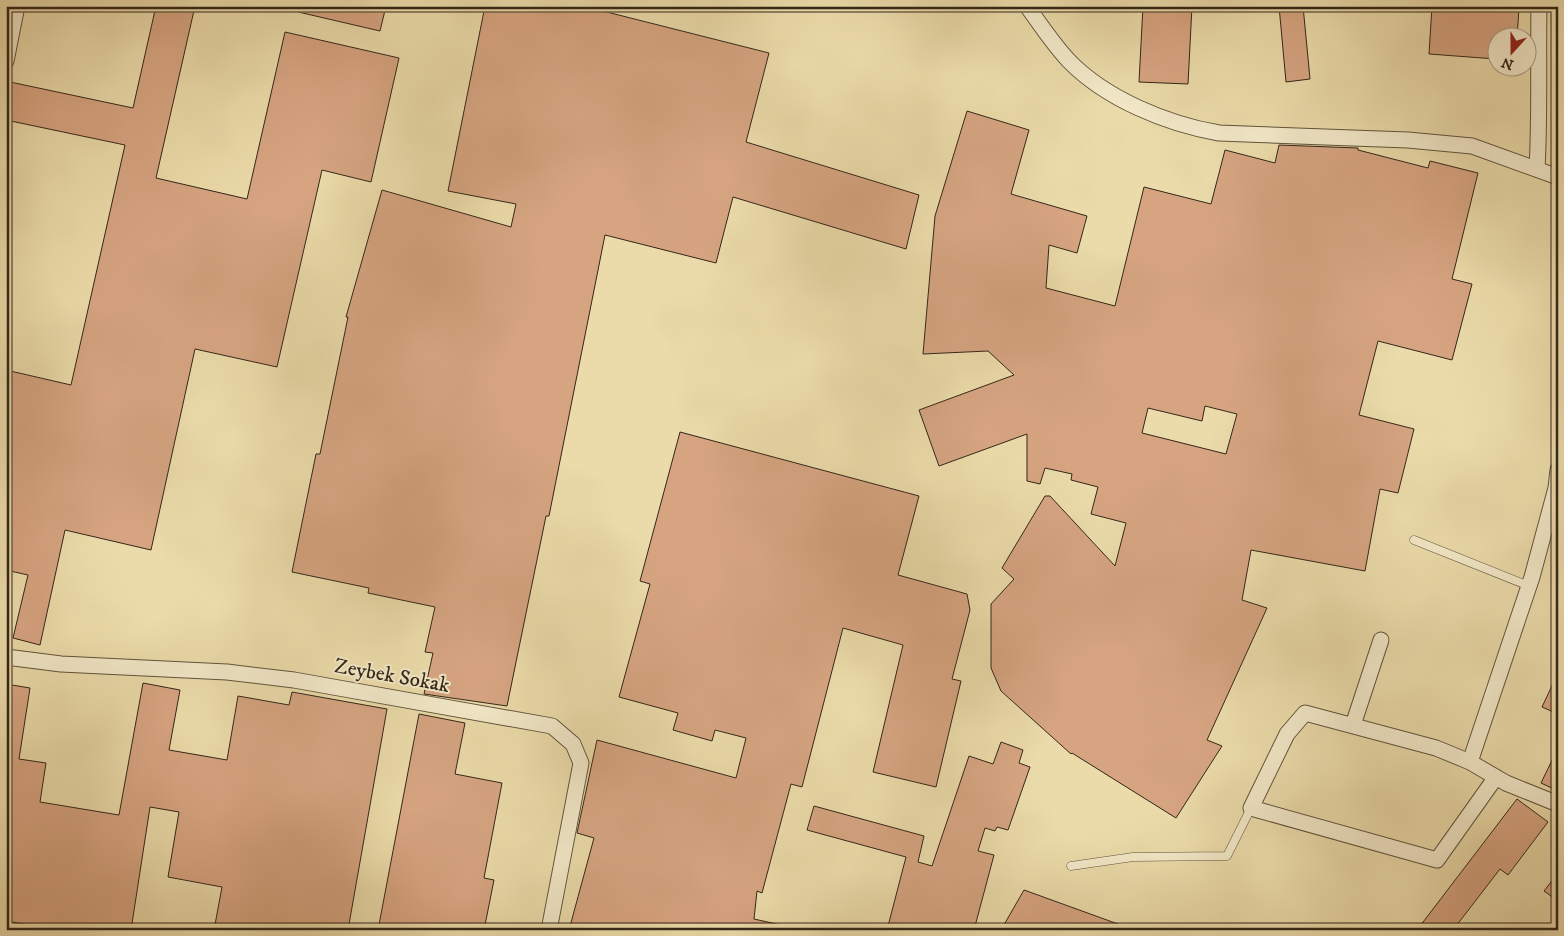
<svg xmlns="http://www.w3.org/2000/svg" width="1564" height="936" viewBox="0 0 1564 936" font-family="'IM FELL DW Pica',serif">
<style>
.building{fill:#d6a481;stroke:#332718;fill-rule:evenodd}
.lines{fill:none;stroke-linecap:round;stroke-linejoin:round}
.lane-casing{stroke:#61543c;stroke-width:9}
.street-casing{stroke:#61543c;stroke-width:17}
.lane{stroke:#f2e8c8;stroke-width:8}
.street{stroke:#f2e8c8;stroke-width:15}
.labels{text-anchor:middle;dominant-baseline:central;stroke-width:4;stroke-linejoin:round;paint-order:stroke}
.street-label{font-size:21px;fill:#332718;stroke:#f2e8c8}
</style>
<rect width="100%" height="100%" fill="#ebdbaa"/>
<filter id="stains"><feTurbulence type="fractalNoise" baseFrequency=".004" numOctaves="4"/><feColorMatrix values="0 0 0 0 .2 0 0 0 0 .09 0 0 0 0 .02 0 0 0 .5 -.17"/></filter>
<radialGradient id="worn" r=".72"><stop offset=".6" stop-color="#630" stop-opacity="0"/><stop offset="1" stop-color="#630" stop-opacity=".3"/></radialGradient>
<g class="building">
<path d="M156,6H195L156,178L247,199L285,32L399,58L371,182L322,170L277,367L195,349L151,550L65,530L40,645L13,638L28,575L6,570V370L71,385L125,145L6,120V101L10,82L133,108Z"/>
<path d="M294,6H386L380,31L294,11Z"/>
<path d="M485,6H583L769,53L746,142L919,195L906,249L733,197L716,263L605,235L549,516H546L507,706L424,694L433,653L425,652L435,607L368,593L369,588L292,572L316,454H320L348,317H346L382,190L511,227L516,204L448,191Z"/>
<path d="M1143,6H1192L1188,84L1139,82Z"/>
<path d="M1279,6H1303L1310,79L1286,82Z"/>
<path d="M1432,6L1519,8L1517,38H1496V59L1429,54Z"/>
<path d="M967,111L1029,130L1011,194L1087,216L1077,253L1049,245L1046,288L1115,306L1144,187L1211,204L1225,150L1275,163L1279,145L1358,148V150L1428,168L1430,161L1478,173L1452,279L1472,284L1452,360L1378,341L1359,415L1414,429L1398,493L1380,489L1365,571L1251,550L1242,600L1267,608L1207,740L1222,746L1176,818L1072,753L1071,754L1001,691L991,668V604L1014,579L1002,568L1045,496H1050L1115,566L1126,523L1091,514L1098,487L1071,480L1072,474L1045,468L1040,484L1027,481V434L939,466L919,410L1014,375L988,351L923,354L935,216ZM1205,406L1237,414L1226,454L1142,433L1148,408L1202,421Z"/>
<path d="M680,432L919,496L898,575L967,594L970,610L952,679L961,681L936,787L873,772L903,645L843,628L802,787L791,784L762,893L757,891L754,919L781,925L780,930H569L594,838L577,833L597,740L736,778L746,738L715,730L712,741L673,730L678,713L619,697L650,584L640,581Z"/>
<path d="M1558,673V714L1542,707Z"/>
<path d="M143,683L180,690L169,750L227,760L238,696L289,705L292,692L387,709L348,930H214L222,887L168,877L179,812L150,807L131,930H61L6,921V684L30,688L19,759L46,763L40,802L119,815Z"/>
<path d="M419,714L465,723L455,774L502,783L484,878L494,880L484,930H378Z"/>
<path d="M1001,742L1023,750L1019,763L1030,767L1008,830L997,827L995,831L985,828L978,851L994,855L974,930H887L906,857L807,830L814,806L924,836L918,862L932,866L969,756L993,764Z"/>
<path d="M1558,748V791L1541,783Z"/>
<path d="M1517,799L1548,822L1508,875L1500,869L1453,930H1417Z"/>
<path d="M1558,873V901L1544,891Z"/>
<path d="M1024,890L1129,928V930H1001Z"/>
</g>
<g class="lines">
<defs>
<g id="lane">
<path d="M1414,540L1529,586"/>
<path d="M1071,866L1133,857L1227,856L1251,808"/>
</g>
<g id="street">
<path d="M1027,6C1040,24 1053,44 1069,61C1106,99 1167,124 1219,133L1408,140L1472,146L1558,177"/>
<path d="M6,61L17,6"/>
<path d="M1537,169C1540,115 1538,61 1539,6"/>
<path d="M6,657L61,664L227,672L294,680L552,726L573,744L581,763L549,930"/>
<path d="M1353,725L1381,640"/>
<path d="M1470,762L1532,577L1556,488L1558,470"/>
<path d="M1496,777L1437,860L1251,808L1287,734L1305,713L1436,748L1470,762L1506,783L1558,804"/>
</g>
</defs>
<use href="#lane" class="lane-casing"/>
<use href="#street" class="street-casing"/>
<use href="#lane" class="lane"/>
<use href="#street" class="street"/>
</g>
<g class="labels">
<g class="street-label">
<text transform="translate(392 676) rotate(10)">Zeybek Sokak</text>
</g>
</g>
<rect width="1564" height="936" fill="none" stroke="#ebdbaa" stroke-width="25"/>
<rect x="8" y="8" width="1549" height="921" fill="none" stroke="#332718" stroke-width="2.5"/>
<rect x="12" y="12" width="1539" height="911" fill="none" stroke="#332718"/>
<g transform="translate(1512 52) rotate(201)"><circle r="24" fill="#f2e8c8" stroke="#a69b82"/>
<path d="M0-4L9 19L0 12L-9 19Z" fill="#8f2418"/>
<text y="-8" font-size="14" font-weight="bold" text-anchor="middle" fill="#332718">N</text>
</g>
<rect width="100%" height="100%" filter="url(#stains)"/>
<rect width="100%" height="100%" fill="url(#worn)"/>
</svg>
